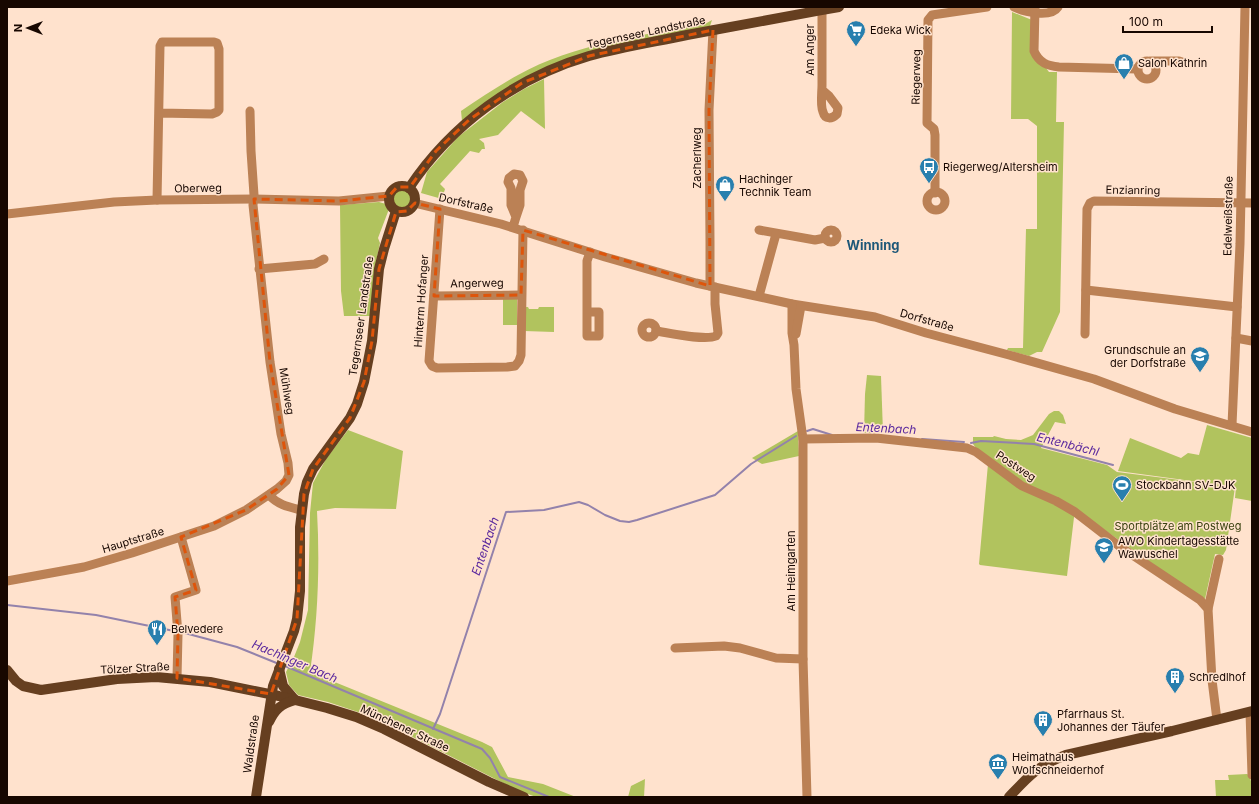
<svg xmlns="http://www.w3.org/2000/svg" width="1259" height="804" viewBox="0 0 1259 804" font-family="Inter,sans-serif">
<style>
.green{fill:#b1c35e}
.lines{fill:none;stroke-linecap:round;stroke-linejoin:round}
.stream{stroke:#9382ab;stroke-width:2}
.minor{stroke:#bb8155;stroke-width:9}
.major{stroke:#663f20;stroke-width:10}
.marked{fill:none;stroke:#de550b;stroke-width:3;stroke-dasharray:8 5;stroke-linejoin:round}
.labels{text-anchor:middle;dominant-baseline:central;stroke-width:3;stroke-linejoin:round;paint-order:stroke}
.poi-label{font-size:11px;fill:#170700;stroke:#ffe2cd;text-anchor:start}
.street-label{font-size:11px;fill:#170700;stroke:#ffe2cd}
.park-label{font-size:11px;fill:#39410f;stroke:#ffe2cd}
.water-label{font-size:12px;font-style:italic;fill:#5b299e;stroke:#ffe2cd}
.quarter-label{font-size:13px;font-weight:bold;fill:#1d5778;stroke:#ffe2cd}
</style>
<rect width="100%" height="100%" fill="#ffe2cd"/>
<g class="green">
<path d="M1012,12L1032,20L1031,48L1049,72H1057L1056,122H1064L1060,312L1042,352H1037L1029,356L1007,350L1008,348H1023L1026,229H1037V126L1028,119H1011Z"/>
<path d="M712,20L710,26L581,55L462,121L461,111C479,99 498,86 518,75C574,44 642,35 705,24Z"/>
<path d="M544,79L545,129L521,111L498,135L479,139L484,143L485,149H482L479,153L470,151L440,184L445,189L442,199L421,193L427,172L458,137L503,102L524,89Z"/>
<circle cx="402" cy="199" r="10"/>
<path d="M379,202L386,204L389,209L378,238L380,243L376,262L371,316H344L341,291L340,205Z"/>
<rect x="503" y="297" width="14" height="28"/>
<path d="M524,307H528L529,309H538L539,307H554V332L524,331Z"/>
<path d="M867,375L881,376L883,433H864L865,394Z"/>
<path d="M1054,411H1059L1063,415L1066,424L1055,422L1041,448L1107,465L1117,472L1235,487L1226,550L1223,555L1215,554L1205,599L1195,594L1075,509L1067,576L980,565L979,564L988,464L973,444V437H993L994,436L1006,439L1021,440L1033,435L1049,414Z"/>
<path d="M1207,425L1252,438V501L1235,498L1236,487L1118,471L1130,438L1181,458L1188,453L1199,455Z"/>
<path d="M348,430L403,451L396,509L335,508L317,511C320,565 318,619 310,672L482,742L492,747L508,777L543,784L576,797H536L517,790L385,723L358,712L328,702L298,695L289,685L286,672L294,657L300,642L308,610L310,513L313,483L326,459Z"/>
<path d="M798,431L799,456L762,464L752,458Z"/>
<path d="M1247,774L1249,775L1252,784V797H1216L1215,780H1229L1228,775Z"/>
<path d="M645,779L644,797H628L631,786Z"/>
</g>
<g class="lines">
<g class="stream">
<path d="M807,431L813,429L832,435"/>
<path d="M922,439L964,442"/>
<path d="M971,443L981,441L1034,444L1113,465"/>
<path d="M7,605L96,615L174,631"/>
<path d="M181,632L237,647L279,664"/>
<path d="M285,666L482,749L490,758L500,777L549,797"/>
<path d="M433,729L440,714L506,512L544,510L579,502L588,505L605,515L620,521L629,522L637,520L715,495L751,464L796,436"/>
<path d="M1064,797H1065"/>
</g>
<g class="minor">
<path d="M1014,7C1024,12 1051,18 1058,7"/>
<path d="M1035,7L1034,51C1039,63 1048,66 1059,67L1137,69"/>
<path d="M822,10C822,35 822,60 822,85C822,93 820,105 823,112C825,120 832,119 837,114L838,108L829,96L822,90"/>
<circle cx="1147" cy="70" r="9"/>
<path d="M1151,61H1179L1185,63"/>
<circle cx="936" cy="201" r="9"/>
<path d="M935,193V135L934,129L927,123L928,20L932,15L987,7"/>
<path d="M157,200L160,46L162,42H214L217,43L219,49V110L217,112L212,114L159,113"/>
<path d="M414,203L501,224L605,257L696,283L792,304L875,317L926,333L1009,355L1094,379L1175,409L1252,432"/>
<path d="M440,209L429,361L432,366L437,368L507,367L515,366L519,361L521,355L523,230"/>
<path d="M7,214L114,202L157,200L254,199L339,201L389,196"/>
<path d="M513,227L516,217L511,205V188L508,182L509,178L514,174L520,175L523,181L520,190V205L516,217"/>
<circle cx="831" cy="236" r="6"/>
<path d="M759,230L815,240L825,238"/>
<path d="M259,269L315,264L324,259"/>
<path d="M710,286V242L709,110L713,30"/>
<path d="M1086,290L1237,307"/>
<path d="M434,296L521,295"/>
<path d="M759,296L776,234"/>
<path d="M792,304V333L794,345L796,389L803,439V659L807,797"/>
<path d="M587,312H599V336H587C587,328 587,320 587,312V261L590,252"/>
<circle cx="649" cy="330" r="7"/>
<path d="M656,331C669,333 705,341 716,336L718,333L715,304V287"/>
<path d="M796,334L801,306"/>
<path d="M1085,334L1087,209L1090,203L1094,201L1252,203"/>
<path d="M1236,338L1252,341"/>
<path d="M1232,425L1240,244L1245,7"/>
<path d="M803,439L876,438L967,448L976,452L1022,486L1056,501L1075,512L1119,546L1200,600L1208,609L1212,680L1217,720"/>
<path d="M269,495C278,505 289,507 301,510"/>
<path d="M7,581L84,567L132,553L214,526L246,510L277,489L286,481L289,475L288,463L281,434L270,362L253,205L254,195L251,151L250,111"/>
<path d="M1208,609L1219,559"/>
<path d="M675,648L724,646L740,648L776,658L803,659"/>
<path d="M177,678L178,634L175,597L196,590L181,537"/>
<path d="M1250,712L1252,775"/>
</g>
<g class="major">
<circle cx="402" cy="199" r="13"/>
<path d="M409,188C451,125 516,77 589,56C621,47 654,42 687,35C737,26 788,16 839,7"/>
<path d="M279,669L283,686L295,700"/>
<path d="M7,670L16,681L23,686L41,690L117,679L156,677L210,682L279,696L327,708L356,717L384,729L489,782L524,797"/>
<path d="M269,722C275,709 281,704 295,700"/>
<path d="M256,797L273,686L294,631L297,619L300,591V527L304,494L307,482L313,469L350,418L357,404L364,382L372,341L379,269L384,249L396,211"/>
<path d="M1009,797C1029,776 1037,766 1066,755L1172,731L1252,711"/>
</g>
</g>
<path class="marked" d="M713,30L709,110L710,286L523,230L521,295L434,296L440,209L415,203L407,211L396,212L379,269L372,341L364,382L350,418L313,469L304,494L297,619L271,694L177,678L178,634L175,597L196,590L181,537L246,510L277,489L289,475L270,362L254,199L339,201L389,196L397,187H410L436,151L469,120L522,83L589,56Z"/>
<defs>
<symbol id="supermarket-pin" viewBox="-11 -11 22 30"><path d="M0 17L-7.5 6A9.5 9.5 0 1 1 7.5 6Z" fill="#287fae" stroke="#ffe2cd"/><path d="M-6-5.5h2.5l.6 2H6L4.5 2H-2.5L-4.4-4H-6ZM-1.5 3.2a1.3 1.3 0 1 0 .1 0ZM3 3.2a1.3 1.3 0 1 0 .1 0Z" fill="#fff"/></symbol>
<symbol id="shop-pin" viewBox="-11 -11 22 30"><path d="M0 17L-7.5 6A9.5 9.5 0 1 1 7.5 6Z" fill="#287fae" stroke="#ffe2cd"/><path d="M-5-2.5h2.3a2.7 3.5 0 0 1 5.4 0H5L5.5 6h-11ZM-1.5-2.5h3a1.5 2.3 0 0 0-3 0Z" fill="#fff"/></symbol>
<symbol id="bus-pin" viewBox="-11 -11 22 30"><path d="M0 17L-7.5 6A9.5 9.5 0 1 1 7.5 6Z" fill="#287fae" stroke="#ffe2cd"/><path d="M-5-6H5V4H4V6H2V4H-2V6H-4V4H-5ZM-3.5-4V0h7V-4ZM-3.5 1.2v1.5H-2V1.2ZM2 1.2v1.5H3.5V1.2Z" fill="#fff"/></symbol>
<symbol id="school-pin" viewBox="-11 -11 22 30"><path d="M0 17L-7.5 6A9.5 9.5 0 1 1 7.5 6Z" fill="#287fae" stroke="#ffe2cd"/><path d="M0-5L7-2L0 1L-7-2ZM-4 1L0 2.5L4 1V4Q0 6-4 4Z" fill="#fff"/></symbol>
<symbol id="stadium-pin" viewBox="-11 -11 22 30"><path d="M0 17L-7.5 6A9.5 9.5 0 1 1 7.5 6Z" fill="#287fae" stroke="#ffe2cd"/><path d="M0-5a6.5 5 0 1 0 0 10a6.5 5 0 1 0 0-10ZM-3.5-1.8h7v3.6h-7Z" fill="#fff"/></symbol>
<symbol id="restaurant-pin" viewBox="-11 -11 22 30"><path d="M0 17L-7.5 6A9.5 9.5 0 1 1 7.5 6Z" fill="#287fae" stroke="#ffe2cd"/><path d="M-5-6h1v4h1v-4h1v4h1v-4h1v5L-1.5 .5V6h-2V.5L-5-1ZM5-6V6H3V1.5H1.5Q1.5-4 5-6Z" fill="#fff"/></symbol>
<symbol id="building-pin" viewBox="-11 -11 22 30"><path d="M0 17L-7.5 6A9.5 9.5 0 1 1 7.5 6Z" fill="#287fae" stroke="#ffe2cd"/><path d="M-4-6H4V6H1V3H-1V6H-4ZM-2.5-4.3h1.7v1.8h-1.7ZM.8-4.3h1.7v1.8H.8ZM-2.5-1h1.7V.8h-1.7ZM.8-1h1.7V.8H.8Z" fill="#fff"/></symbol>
<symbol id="museum-pin" viewBox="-11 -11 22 30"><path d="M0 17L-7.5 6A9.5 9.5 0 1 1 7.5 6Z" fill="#287fae" stroke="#ffe2cd"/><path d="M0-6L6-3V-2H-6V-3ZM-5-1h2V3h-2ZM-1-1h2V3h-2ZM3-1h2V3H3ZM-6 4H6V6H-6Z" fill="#fff"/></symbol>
</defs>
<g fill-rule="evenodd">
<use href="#supermarket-pin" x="845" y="19" width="22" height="30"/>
<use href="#shop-pin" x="1113" y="52" width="22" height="30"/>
<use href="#bus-pin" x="918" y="156" width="22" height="30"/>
<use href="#shop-pin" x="714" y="174" width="22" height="30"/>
<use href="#school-pin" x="1189" y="345" width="22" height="30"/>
<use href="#stadium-pin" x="1111" y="474" width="22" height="30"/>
<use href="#school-pin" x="1093" y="536" width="22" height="30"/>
<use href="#restaurant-pin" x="146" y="618" width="22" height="30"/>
<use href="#building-pin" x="1164" y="666" width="22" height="30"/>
<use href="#building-pin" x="1032" y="709" width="22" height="30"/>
<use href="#museum-pin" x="987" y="752" width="22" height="30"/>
</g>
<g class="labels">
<g class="poi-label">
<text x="870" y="30">Edeka Wick</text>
<text x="1138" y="63">Salon Kathrin</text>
<text x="943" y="167">Riegerweg/Altersheim</text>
<text x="739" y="179">Hachinger<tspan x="739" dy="13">Technik Team</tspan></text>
<text x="1186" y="350" text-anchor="end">Grundschule an<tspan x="1186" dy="13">der Dorfstraße</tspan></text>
<text x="1136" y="485">Stockbahn SV-DJK</text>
<text x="1118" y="541">AWO Kindertagesstätte<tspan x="1118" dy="13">Wawuschel</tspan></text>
<text x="171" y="629">Belvedere</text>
<text x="1189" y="677">Schredlhof</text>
<text x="1057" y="714">Pfarrhaus St.<tspan x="1057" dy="13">Johannes der Täufer</tspan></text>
<text x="1012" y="757">Heimathaus<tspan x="1012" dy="13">Wolfschneiderhof</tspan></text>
</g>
<g class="street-label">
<text transform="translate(646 32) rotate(-12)">Tegernseer Landstraße</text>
<text transform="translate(810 50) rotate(-90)">Am Anger</text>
<text transform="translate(916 77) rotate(-89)">Riegerweg</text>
<text transform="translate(697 158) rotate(-90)">Zacherlweg</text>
<text transform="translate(198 188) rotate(-1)">Oberweg</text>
<text transform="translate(1133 190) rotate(1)">Enzianring</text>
<text transform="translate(466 203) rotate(13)">Dorfstraße</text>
<text transform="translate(1228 216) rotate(-89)">Edelweißstraße</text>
<text transform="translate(477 283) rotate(-1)">Angerweg</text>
<text transform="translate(421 301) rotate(-86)">Hinterm Hofanger</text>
<text transform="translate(361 316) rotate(-82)">Tegernseer Landstraße</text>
<text transform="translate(927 320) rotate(16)">Dorfstraße</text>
<text transform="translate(287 391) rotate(81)">Mühlweg</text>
<text transform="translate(1016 466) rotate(33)">Postweg</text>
<text transform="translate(133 540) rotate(-17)">Hauptstraße</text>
<text transform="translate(791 571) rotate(-90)">Am Heimgarten</text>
<text transform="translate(135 668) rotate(-3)">Tölzer Straße</text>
<text transform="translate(405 728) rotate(25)">Münchener Straße</text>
<text transform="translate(251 744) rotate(-82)">Waldstraße</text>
</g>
<g class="park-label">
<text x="1178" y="526">Sportplätze am Postweg</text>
</g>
<g class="water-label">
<text transform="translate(886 428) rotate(3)">Entenbach</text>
<text transform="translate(1068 444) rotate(14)">Entenbächl</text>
<text transform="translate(485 546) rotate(-71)">Entenbach</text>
<text transform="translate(295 661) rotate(23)">Hachinger Bach</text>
</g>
<g class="quarter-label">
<text x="873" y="245">Winning</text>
</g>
</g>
<rect width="1259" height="804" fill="none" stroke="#170700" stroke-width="16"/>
<g transform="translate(28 28) rotate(270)" stroke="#ffe2cd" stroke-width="3" paint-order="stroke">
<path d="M0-3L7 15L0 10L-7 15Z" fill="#170700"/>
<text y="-6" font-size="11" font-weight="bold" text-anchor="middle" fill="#170700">N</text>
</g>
<path d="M1123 26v6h89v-6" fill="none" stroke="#170700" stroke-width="2"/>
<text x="1129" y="26" font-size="12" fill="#170700" stroke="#ffe2cd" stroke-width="3" paint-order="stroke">100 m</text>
</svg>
